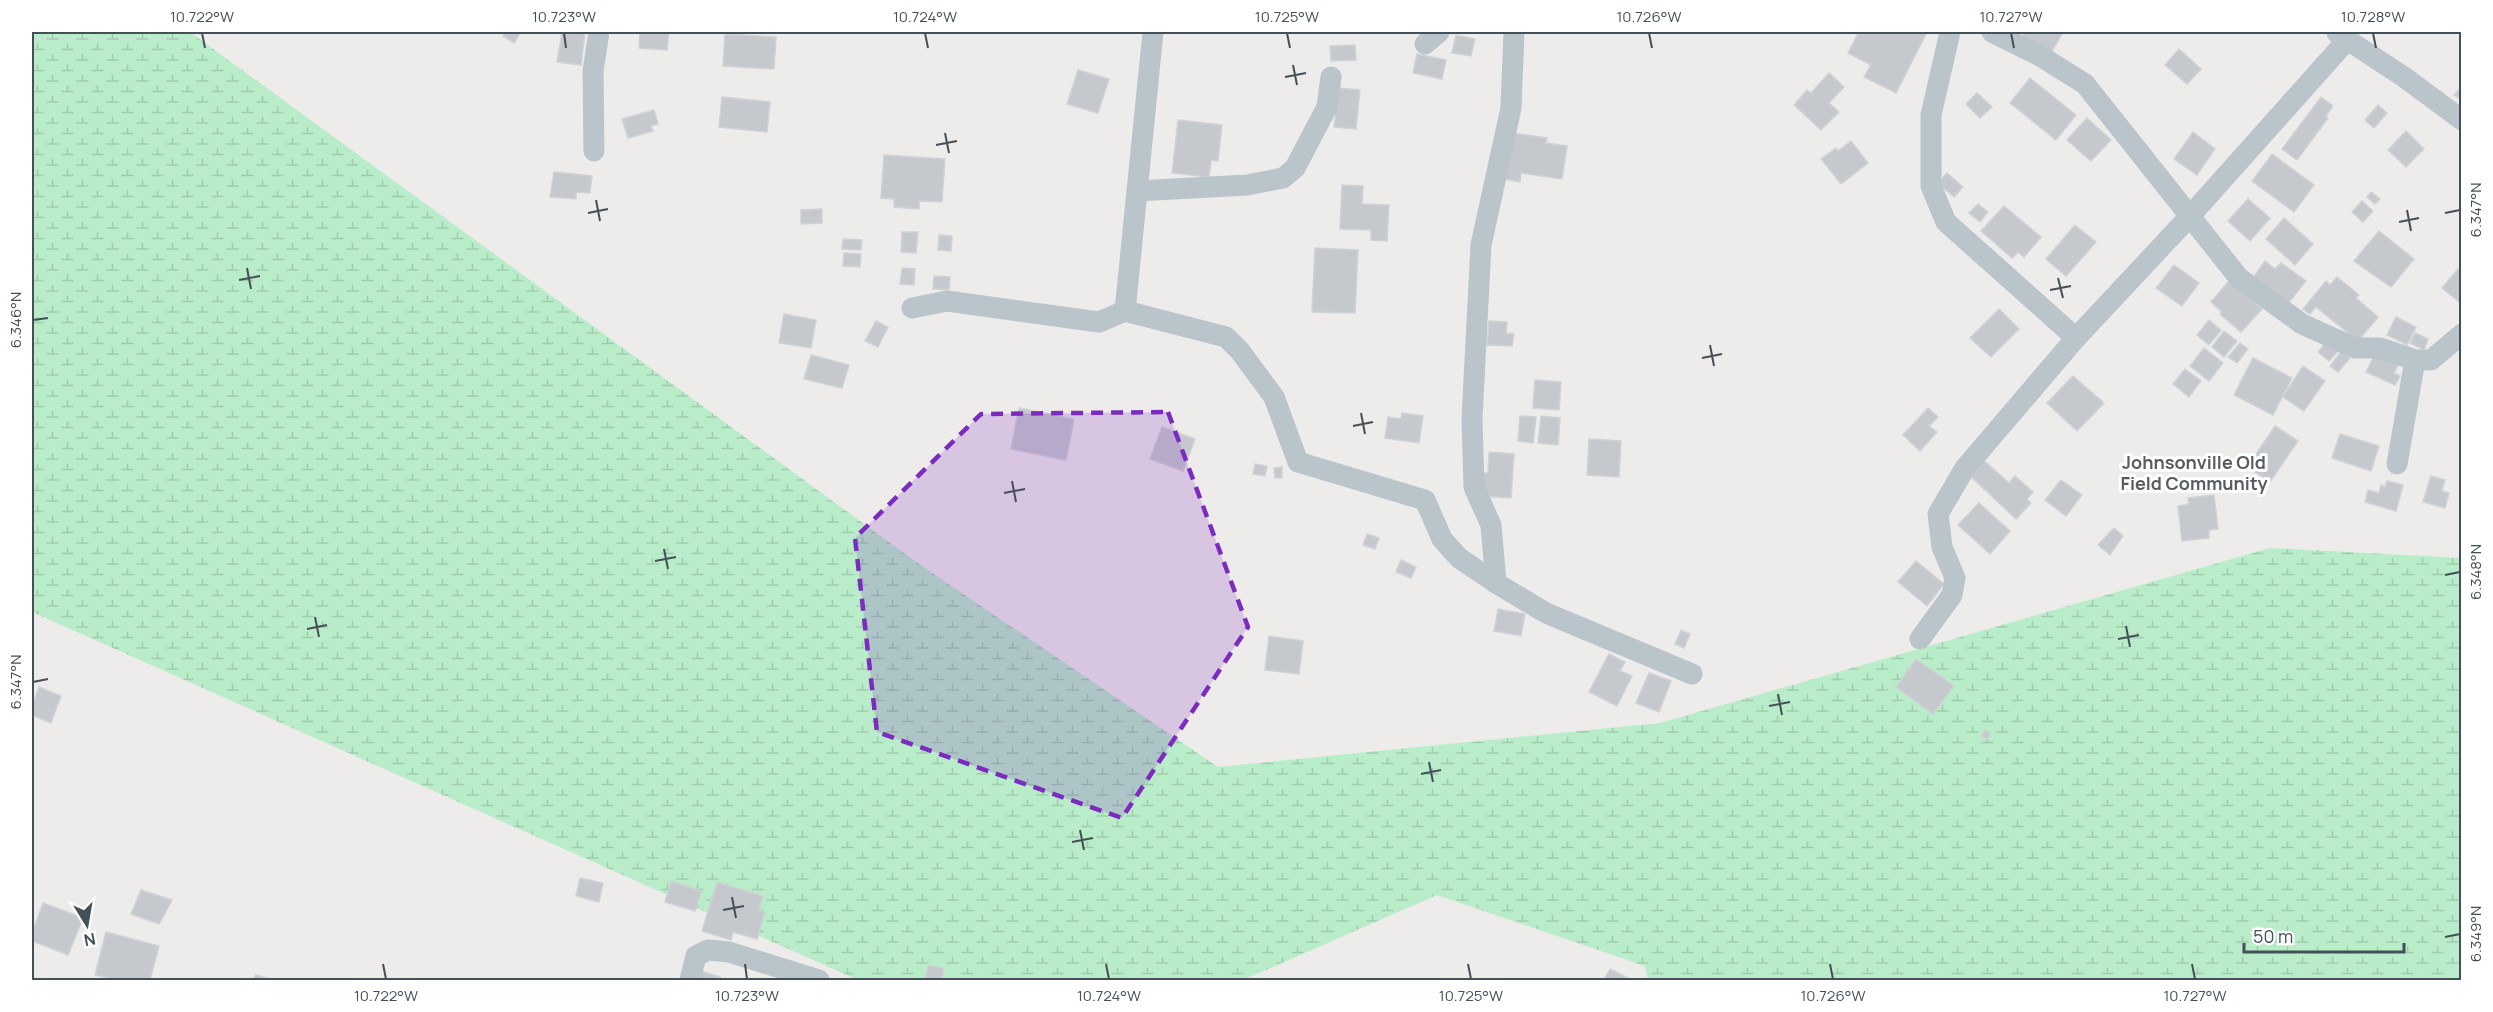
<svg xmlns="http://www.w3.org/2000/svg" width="2493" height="1012" viewBox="0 0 2493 1012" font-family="Manrope,sans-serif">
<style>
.wetland{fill:url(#wetland-marsh)}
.building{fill:#c5c9ce;stroke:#cfd2d7;stroke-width:1.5}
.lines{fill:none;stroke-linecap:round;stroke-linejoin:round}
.street{stroke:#b9c4cb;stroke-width:21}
.marked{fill:#7b2cbf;fill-opacity:0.2;stroke:#7b2cbf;stroke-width:4.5;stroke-dasharray:12 8;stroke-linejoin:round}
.ticks{fill:none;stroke:#445058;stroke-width:2}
.labels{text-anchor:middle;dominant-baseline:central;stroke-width:6;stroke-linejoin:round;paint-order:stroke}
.neighbourhood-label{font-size:18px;font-weight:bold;fill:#585c60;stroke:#fff}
.neatline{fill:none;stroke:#445058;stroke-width:2}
.ticks-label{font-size:15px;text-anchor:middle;fill:#445058}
</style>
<defs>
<pattern id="wetland-marsh" width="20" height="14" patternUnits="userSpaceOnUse" patternTransform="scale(1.5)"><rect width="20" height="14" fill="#b9ecc8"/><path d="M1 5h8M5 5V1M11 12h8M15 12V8" fill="none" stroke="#a0ccae"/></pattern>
</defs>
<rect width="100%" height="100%" fill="#eeebeb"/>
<path class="wetland" d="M32,32H190L919,564L1218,767L1660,723L2270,548L2461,558V980H1648L1645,966L1437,895L1243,980H858L32,612Z"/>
<g class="building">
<path d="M506,32H521L514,43L503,36Z"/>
<path d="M562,32H585L581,65L557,62Z"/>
<path d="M640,32H669L667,50L639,48Z"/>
<path d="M1859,32H1927L1896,93L1864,77L1871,65L1848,53Z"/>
<path d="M2025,32H2063L2051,53L2022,37Z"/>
<path d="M725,34L776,37L774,69L723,66Z"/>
<path d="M1456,35L1475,39L1471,56L1452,53Z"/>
<path d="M1355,45L1356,60L1331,61L1330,46Z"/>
<path d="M2179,49L2201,69L2187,84L2165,65Z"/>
<path d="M1417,54L1446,60L1442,79L1413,73Z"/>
<path d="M1078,70L1109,79L1098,113L1067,104Z"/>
<path d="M1829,73L1844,87L1829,103L1839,112L1821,130L1794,105L1807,90L1811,93Z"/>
<path d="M2030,78L2076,115L2056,140L2010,103Z"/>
<path d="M2462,86V100L2454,95Z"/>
<path d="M1339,88L1360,90L1356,129L1334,127Z"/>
<path d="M1977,93L1992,107L1980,118L1966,104Z"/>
<path d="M722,97L770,102L767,132L719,127Z"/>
<path d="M2321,97L2333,106L2326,116L2328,118L2297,160L2282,149Z"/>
<path d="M2378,105L2387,113L2374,128L2365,120Z"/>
<path d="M654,110L658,124L651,126L653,131L628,138L622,119Z"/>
<path d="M2087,118L2111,140L2091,161L2067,140Z"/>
<path d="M1178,120L1222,125L1218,161L1211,160L1209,177L1172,173Z"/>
<path d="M2406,131L2424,149L2406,167L2388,150Z"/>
<path d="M2193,132L2215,149L2197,175L2174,159Z"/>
<path d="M1512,133L1547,138L1546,143L1567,146L1562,179L1521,173L1520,182L1505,179Z"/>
<path d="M1851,141L1868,163L1841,184L1821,159L1836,148L1838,151Z"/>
<path d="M2272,154L2314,185L2294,212L2252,181Z"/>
<path d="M884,155L945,159L942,202L919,201V209L894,207V199L881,198Z"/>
<path d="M554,172L592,176L590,193L576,192V199L550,197Z"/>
<path d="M1947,173L1963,187L1954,197L1938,183Z"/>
<path d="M1342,185L1363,186L1362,204L1389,205L1387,241L1371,240V230L1340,229Z"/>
<path d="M2371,192L2380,199L2375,204L2367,197Z"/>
<path d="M2248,199L2270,218L2250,241L2228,221Z"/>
<path d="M2362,201L2373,211L2363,222L2352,212Z"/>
<path d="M1978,204L1988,212L1980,222L1969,213Z"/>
<path d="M2004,206L2041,237L2024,257L2018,252L2012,258L1981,231Z"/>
<path d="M822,209V223L801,224V210Z"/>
<path d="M2284,218L2313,244L2295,265L2266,239Z"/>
<path d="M2075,225L2096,242L2066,276L2046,259Z"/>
<path d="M2379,231L2414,259L2391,287L2354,261Z"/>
<path d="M902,232H918L916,253L901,252Z"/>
<path d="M939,235L952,236L951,251L938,250Z"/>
<path d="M843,239L862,240L861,250L842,249Z"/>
<path d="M1315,248L1358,250L1355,313L1312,312Z"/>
<path d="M844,253L861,254L860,267L843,266Z"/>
<path d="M2265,261L2275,269L2281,263L2306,281L2287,305L2252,279Z"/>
<path d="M2174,265L2199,283L2182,306L2156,288Z"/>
<path d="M902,268L915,269L914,285L900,284Z"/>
<path d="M2458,269L2462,272V304L2442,288Z"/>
<path d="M934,276L950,277L949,290L933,289Z"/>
<path d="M2337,277L2359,295L2356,298L2378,317L2358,341L2316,307L2310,314L2303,309L2326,281L2330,285Z"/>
<path d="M2229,281L2262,309L2241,332L2220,314L2222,312L2211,302Z"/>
<path d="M1999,309L2019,329L1991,357L1970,338Z"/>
<path d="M784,314L816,320L811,348L779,343Z"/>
<path d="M2396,317L2416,327L2407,345L2387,335Z"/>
<path d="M2209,320L2221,330L2209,345L2197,335Z"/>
<path d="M876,321L888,327L878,347L865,341Z"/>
<path d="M1489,321L1507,322L1506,333L1514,334L1512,346L1487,345Z"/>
<path d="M2224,331L2237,341L2224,357L2212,347Z"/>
<path d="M2415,333L2428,339L2424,350L2410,343Z"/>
<path d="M2327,341L2339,350L2329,361L2318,352Z"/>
<path d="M2240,343L2248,349L2237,363L2228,357Z"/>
<path d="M2204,348L2223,363L2209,381L2190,366Z"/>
<path d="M2341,352L2350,358L2338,372L2330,366Z"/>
<path d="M2375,354L2398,365L2394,373L2400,376L2395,385L2366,372Z"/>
<path d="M811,355L849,365L842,388L804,379Z"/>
<path d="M2253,358L2292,378L2273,415L2234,395Z"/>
<path d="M2303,366L2325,381L2304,411L2283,397Z"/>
<path d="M2185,369L2201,381L2189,397L2173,384Z"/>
<path d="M2073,376L2104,403L2077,431L2047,403Z"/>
<path d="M1535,380L1561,382L1559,410L1533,408Z"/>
<path d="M1019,408L1074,419L1066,460L1011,449Z"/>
<path d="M1928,408L1938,417L1929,426L1937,432L1920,451L1903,435Z"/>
<path d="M1402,413L1423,416L1419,443L1385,438L1388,417L1401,419Z"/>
<path d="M1520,416L1536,417L1533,443L1518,441Z"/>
<path d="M1541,416L1560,418L1558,445L1538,443Z"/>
<path d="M2275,426L2298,441L2270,482L2247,467Z"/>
<path d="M1162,427L1195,439L1183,471L1150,459Z"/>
<path d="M2340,434L2379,446L2371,471L2332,458Z"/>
<path d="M1589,439L1621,441L1619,477L1587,475Z"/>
<path d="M1489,452L1514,454L1511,498L1480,496L1482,473H1488Z"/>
<path d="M1981,458L2009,483L2015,476L2033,492L2027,499L2031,503L2016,519L1967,473Z"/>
<path d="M1255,464L1267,466L1265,476L1253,474Z"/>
<path d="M1282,467V478H1275L1274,468Z"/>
<path d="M2431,476L2445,480L2442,491L2449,493L2445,508L2423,502Z"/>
<path d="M2061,480L2082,495L2066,516L2045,500Z"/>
<path d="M2387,481L2403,485L2396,511L2365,502L2368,490L2379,493L2381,485L2385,487Z"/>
<path d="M2214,495L2218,529L2209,530V538L2182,541L2178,506L2189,504L2188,498Z"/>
<path d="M1979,503L2010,531L1990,554L1958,525Z"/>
<path d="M2114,528L2123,536L2110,555L2098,545Z"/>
<path d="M1367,534L1379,538L1375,549L1363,545Z"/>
<path d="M1401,560L1416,567L1411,578L1396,572Z"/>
<path d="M1916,561L1944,584L1927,606L1898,582Z"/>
<path d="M1498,609L1525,614L1521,636L1494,631Z"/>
<path d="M1681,630L1690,634L1684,648L1675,644Z"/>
<path d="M1269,636L1303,641L1299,674L1265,670Z"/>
<path d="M1609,654L1625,662L1620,671L1632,676L1617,706L1589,692Z"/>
<path d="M1916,659L1954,686L1933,714L1896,687Z"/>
<path d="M1649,673L1671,681L1659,712L1636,703Z"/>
<path d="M39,687L61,696L51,723L32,715V707Z"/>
<path d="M1985,730L1990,733L1987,739L1981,736Z"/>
<path d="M580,878L603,883L599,902L576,896Z"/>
<path d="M671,881L702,891L695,911L665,902Z"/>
<path d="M717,882L763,896L759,910L765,912L757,939L733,932L731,940L702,931Z"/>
<path d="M141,890L172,900L159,924L131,914Z"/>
<path d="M43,903L83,918L68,955L32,941V933Z"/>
<path d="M106,932L159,946L150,980H116L95,975Z"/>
<path d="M928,965L944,968L941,980H925Z"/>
<path d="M1610,969L1632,980H1604Z"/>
<path d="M697,970L720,977L719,980H694Z"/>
<path d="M256,975L274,980H253Z"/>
</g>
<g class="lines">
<g class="street">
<path d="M1950,32L1931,115V186L1946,222L2076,338"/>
<path d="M1992,32L2042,57L2085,84L2239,278L2302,324L2355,348H2380L2415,360H2431L2462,334"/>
<path d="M2337,33L2404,77L2462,120"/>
<path d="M1425,44L1439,32"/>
<path d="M594,151L593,71L599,32"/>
<path d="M1137,191L1247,185L1283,178L1295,168L1327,107L1331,77"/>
<path d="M912,308L947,301L1099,322L1125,311L1226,337L1240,351L1274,397L1298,462L1425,500L1442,539L1459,558L1496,583L1546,613L1692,674"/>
<path d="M1125,311L1153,32"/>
<path d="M2397,464L2415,360"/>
<path d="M1496,583L1491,525L1474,487L1472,418L1481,245L1511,108L1514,32"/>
<path d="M1920,639L1952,595L1955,578L1942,547L1938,514L1965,468L2076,338L2190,216L2348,39"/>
<path d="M690,980L696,956L708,950L729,952L819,980"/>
</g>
</g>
<path class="marked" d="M1168,412L1248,627L1122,818L877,732L855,538L981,414Z"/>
<path class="ticks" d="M202,33L205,48M564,33L566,48M925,33L928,48M1287,33L1290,48M1649,33L1652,48M2011,33L2014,48M2373,33L2376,48M1293,65L1297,85M1285,77L1306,73M945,133L949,153M936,145L957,141M596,200L600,221M2407,210L2411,231M588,213L608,209M2445,213L2460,210M2399,222L2419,218M247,268L251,289M2058,278L2063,298M239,280L260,276M2050,290L2071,286M33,320L48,318M1710,345L1714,366M1702,358L1722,354M1361,413L1365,434M1353,426L1373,422M1012,481L1016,502M1004,493L1025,489M664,549L668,569M655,561L676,557M2445,575L2460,572M315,617L319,637M2126,626L2130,647M307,629L327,625M2118,639L2139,635M33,682L48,679M1778,694L1782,715M1769,706L1790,702M1429,762L1433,782M1421,774L1441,770M1080,830L1084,850M1072,842L1093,838M732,897L736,918M723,910L744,906M2445,937L2460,934M383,964L386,979M745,964L747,979M1106,964L1109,979M1468,964L1471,979M1830,964L1833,979M2192,964L2195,979"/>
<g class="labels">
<g class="neighbourhood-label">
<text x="2194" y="462">Johnsonville Old<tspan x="2194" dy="21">Field Community</tspan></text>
</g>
</g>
<rect width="2493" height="1012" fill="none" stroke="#ffffff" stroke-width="66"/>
<g transform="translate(87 925) rotate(169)" stroke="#ffffff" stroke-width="4.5" paint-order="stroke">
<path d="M0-4.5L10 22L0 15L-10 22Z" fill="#445058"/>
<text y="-9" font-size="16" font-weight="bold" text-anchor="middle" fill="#445058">N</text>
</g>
<path d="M2244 943v9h160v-9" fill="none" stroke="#445058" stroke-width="3"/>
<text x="2253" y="943" font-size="18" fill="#445058" stroke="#ffffff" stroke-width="4.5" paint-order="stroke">50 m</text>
<rect x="33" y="33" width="2427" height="946" class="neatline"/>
<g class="ticks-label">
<text x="202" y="22">10.722°W</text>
<text x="564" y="22">10.723°W</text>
<text x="925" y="22">10.724°W</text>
<text x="1287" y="22">10.725°W</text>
<text x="1649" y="22">10.726°W</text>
<text x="2011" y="22">10.727°W</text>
<text x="2373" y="22">10.728°W</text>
<text transform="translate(2476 210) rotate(-90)" y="5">6.347°N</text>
<text transform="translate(16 320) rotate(-90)" y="5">6.346°N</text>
<text transform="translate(2476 572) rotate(-90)" y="5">6.348°N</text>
<text transform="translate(16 682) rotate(-90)" y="5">6.347°N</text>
<text transform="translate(2476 934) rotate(-90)" y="5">6.349°N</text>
<text x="386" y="1001">10.722°W</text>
<text x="747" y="1001">10.723°W</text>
<text x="1109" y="1001">10.724°W</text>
<text x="1471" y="1001">10.725°W</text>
<text x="1833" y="1001">10.726°W</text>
<text x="2195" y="1001">10.727°W</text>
</g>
</svg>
